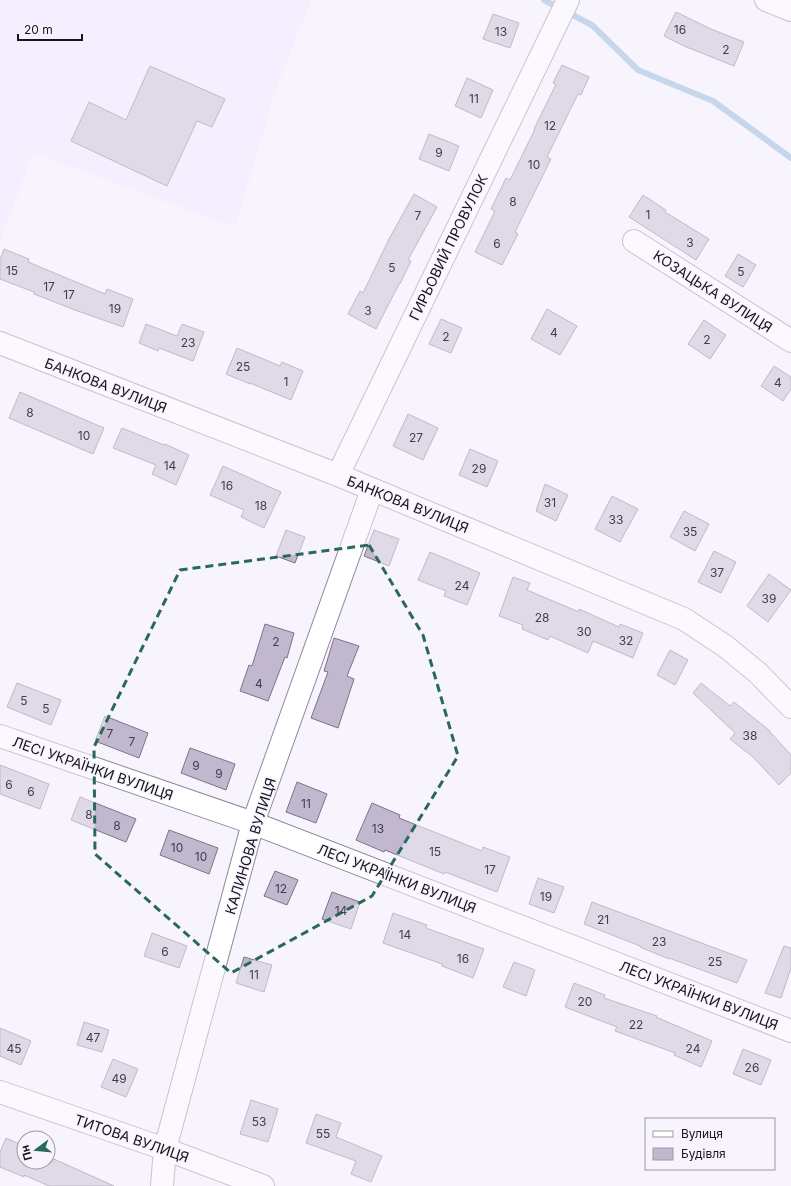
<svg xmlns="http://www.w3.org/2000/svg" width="791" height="1186" viewBox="0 0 791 1186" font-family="Inter,sans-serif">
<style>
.built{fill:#f0e6fe}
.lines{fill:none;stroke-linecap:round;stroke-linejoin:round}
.stream{stroke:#8cb4d5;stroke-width:6}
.building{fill:#c1b8cf;stroke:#7c7388}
.minor-casing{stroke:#91889d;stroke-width:24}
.minor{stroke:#fff;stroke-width:22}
.marked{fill:none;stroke:#286958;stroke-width:3;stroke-dasharray:8 5;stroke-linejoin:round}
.labels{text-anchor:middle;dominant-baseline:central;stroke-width:3;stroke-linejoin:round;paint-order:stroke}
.number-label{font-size:12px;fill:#423d49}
.street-label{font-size:14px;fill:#17141c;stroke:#f8f4fe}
</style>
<rect width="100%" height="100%" fill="#f8f4fe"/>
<path class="built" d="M0,0H311L276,89L235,227L33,153L0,241Z"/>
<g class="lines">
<path class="stream" d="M544,0L592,25L638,70L713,101L791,158"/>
</g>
<g class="building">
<path d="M676,12L711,29L744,42L734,66L684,46L664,36Z"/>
<path d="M493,14L519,23L510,48L483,39Z"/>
<path d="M562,65L589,77L581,95L578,94L547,157L551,159L515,232L518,234L502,265L475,252L495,211L491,209L506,178L510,180L535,129H534L556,84L553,83Z"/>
<path d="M150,66L225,99L212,127L197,121L167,186L71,141L89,102L126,120Z"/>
<path d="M467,78L493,90L481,118L455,106Z"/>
<path d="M429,134L459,146L449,171L419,159Z"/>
<path d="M414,194L437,207L408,260L411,261L400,284H399L376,329L348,314L360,291L363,293L389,239Z"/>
<path d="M643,195L666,210L665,212L709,239L696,260L629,217Z"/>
<path d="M4,249L29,259L28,262L105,294L107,289L133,299L123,327L75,310L34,294V292L0,279V260Z"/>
<path d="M738,254L756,265L743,287L725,276Z"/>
<path d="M547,309L577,326L560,355L531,339Z"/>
<path d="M441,319L462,328L451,353L429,344Z"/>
<path d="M704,320L726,335L710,359L688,344Z"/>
<path d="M146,324L177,336L182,324L204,332L193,361L159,348L158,351L139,343Z"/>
<path d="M237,348L280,366L282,362L303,371L291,400L250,383V384L226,374Z"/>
<path d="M774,366L791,377V389L783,401L761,386Z"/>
<path d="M20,392L104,428L93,454L9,418Z"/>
<path d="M408,414L438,428L423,460L393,446Z"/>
<path d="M122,428L164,445L165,444L189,455L176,485L152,474L156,465L113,448Z"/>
<path d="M470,449L498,461L487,487L459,475Z"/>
<path d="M223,466L281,492L264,528L241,517L244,510L210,495Z"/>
<path d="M545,484L568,495L556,521L536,511Z"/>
<path d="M612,496L638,509L620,542L595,529Z"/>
<path d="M684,511L709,524L695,551L670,537Z"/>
<path d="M286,530L305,537L295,563L276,556Z"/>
<path d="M374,530L399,539L389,566L364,556Z"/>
<path d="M714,551L736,562L721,593L698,582Z"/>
<path d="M430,552L480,573L467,605L444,596L446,591L418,580Z"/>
<path d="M769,574L791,590L768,622L747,606Z"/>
<path d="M513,577L530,583L527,590L579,612V609L619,627L620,624L643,633L633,658L593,641L588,653L550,636L548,640L522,629L523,625L499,616Z"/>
<path d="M265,624L294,633L287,658L285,657L268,701L240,691L249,665L252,666Z"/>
<path d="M334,638L359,646L347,676L354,679L338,728L311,718L328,672L324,671Z"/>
<path d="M670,650L688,660L675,685L657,675Z"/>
<path d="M17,683L61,700L51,725L7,707Z"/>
<path d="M701,683L730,706L734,702L770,731V732L791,755V773L779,785L753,757L730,739L735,733L693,693Z"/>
<path d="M105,716L148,733L139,758L95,741Z"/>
<path d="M190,748L235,764L226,790L181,773Z"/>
<path d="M0,765L49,784L40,809L0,794Z"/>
<path d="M297,782L327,794L316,823L286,812Z"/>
<path d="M80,797L136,819L126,842L71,820Z"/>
<path d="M372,803L400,815L399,818L482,851L483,847L510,857L497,892L445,872L444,874L385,850L384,852L356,840Z"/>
<path d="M169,830L218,848L209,874L160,855Z"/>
<path d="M275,871L298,880L287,905L264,896Z"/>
<path d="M538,878L564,887L554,913L529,904Z"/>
<path d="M332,892L360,902L351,929L322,919Z"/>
<path d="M592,902L747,960L737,983L669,958V959L640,947V946L584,924Z"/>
<path d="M393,913L427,925L426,928L484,949L473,978L442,966V964L383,943Z"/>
<path d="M152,933L187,946L179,968L144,956Z"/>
<path d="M784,946L791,948V968L781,998L765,993Z"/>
<path d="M244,957L272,965L264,992L236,983Z"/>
<path d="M514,962L535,970L526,996L503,987Z"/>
<path d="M574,983L605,995L604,998L657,1016L656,1017L712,1041L701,1067L674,1055L675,1053L615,1031L617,1027L565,1007Z"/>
<path d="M84,1022L109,1030L102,1052L77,1045Z"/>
<path d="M0,1028L31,1041L21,1065L0,1056Z"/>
<path d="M743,1049L771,1060L761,1085L733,1074Z"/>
<path d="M113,1059L138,1069L126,1097L101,1087Z"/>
<path d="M251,1100L278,1109L268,1142L240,1134Z"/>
<path d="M316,1114L341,1123L336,1137L382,1156L371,1182L351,1174L356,1161L306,1143Z"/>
<path d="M6,1138L24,1146V1162H52L54,1159L114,1186H49L24,1175V1177L0,1167V1152Z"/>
</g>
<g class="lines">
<defs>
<g id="minor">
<path d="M766,0L791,10"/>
<path d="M634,241L791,341"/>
<path d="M0,343L338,475L684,619L725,646L758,673L791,707"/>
<path d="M338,475L568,0"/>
<path d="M0,736L253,823L791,1031"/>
<path d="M0,1092L165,1149L263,1186"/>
<path d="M162,1186L165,1149L253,823L372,490"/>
</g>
</defs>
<use href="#minor" class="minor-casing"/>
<use href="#minor" class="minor"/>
</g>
<path d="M0 0H791V1186H0ZM369,545L423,635L458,756L372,896L231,973L95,854L94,747L180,570Z" fill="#f8f4fe" fill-opacity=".55" fill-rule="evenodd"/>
<path class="marked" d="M369,545L423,635L458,756L372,896L231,973L95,854L94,747L180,570Z"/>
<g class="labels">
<g class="number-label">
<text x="680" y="29">16</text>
<text x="501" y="31">13</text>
<text x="726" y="49">2</text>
<text x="474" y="98">11</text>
<text x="550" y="125">12</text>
<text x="439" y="152">9</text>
<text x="534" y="164">10</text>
<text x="513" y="201">8</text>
<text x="648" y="214">1</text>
<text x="418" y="215">7</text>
<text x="690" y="242">3</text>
<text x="497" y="243">6</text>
<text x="392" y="267">5</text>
<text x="12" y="270">15</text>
<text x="741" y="271">5</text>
<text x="49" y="286">17</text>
<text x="69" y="294">17</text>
<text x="115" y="308">19</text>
<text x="368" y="310">3</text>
<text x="554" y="332">4</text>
<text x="446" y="336">2</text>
<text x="707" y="339">2</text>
<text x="188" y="342">23</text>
<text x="243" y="366">25</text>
<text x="286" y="381">1</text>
<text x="778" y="382">4</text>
<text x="30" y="412">8</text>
<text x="84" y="435">10</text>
<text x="416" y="437">27</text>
<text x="170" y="465">14</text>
<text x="479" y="468">29</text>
<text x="227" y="485">16</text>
<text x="550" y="502">31</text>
<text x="261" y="505">18</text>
<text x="616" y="519">33</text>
<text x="690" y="531">35</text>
<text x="717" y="572">37</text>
<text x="462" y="585">24</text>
<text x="769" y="598">39</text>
<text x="542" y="617">28</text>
<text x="584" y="631">30</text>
<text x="626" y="640">32</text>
<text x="276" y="641">2</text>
<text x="259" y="683">4</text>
<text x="24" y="700">5</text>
<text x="46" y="708">5</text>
<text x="110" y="733">7</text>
<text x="750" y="735">38</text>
<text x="132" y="741">7</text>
<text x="196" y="765">9</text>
<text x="219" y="773">9</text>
<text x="9" y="784">6</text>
<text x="31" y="791">6</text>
<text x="306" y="803">11</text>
<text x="89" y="814">8</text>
<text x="117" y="825">8</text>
<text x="378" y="828">13</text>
<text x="177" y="847">10</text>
<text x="435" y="851">15</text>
<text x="201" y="856">10</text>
<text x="490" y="869">17</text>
<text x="281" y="888">12</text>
<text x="546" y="896">19</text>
<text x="341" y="910">14</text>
<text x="603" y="919">21</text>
<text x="405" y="934">14</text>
<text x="659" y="941">23</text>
<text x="165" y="951">6</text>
<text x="463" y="958">16</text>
<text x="715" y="961">25</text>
<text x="254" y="974">11</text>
<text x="585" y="1001">20</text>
<text x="636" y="1024">22</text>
<text x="93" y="1037">47</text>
<text x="14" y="1048">45</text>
<text x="693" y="1048">24</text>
<text x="752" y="1067">26</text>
<text x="119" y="1078">49</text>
<text x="259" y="1121">53</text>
<text x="323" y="1133">55</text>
</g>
<g class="street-label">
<text transform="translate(448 247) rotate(-64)">ГИРЬОВИЙ ПРОВУЛОК</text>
<text transform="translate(713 291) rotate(33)">КОЗАЦЬКА ВУЛИЦЯ</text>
<text transform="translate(106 385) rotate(21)">БАНКОВА ВУЛИЦЯ</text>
<text transform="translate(408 504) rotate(22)">БАНКОВА ВУЛИЦЯ</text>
<text transform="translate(93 768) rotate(19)">ЛЕСІ УКРАЇНКИ ВУЛИЦЯ</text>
<text transform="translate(250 846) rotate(-73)">КАЛИНОВА ВУЛИЦЯ</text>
<text transform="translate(397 878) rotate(21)">ЛЕСІ УКРАЇНКИ ВУЛИЦЯ</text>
<text transform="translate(699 995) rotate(21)">ЛЕСІ УКРАЇНКИ ВУЛИЦЯ</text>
<text transform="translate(132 1138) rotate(19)">ТИТОВА ВУЛИЦЯ</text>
</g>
</g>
<rect x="645" y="1118" width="130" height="52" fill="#f8f4fe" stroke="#9e9aa4"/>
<rect x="653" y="1131" width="20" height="6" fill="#ffffff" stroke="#9e9aa4"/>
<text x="681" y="1138" font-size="12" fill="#17141c">Вулиця</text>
<rect x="653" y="1148" width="20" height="12" fill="#c1b8cf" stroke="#9e9aa4"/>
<text x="681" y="1158" font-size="12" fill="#17141c">Будівля</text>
<g transform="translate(36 1150) rotate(254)"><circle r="19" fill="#f8f4fe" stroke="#9e9aa4"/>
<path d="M0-3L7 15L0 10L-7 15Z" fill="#286958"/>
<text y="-6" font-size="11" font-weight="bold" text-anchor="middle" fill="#17141c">Пн</text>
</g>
<path d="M18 34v6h64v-6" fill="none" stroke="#17141c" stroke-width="2"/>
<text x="24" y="34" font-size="12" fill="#17141c" stroke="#f8f4fe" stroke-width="3" paint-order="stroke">20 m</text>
</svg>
